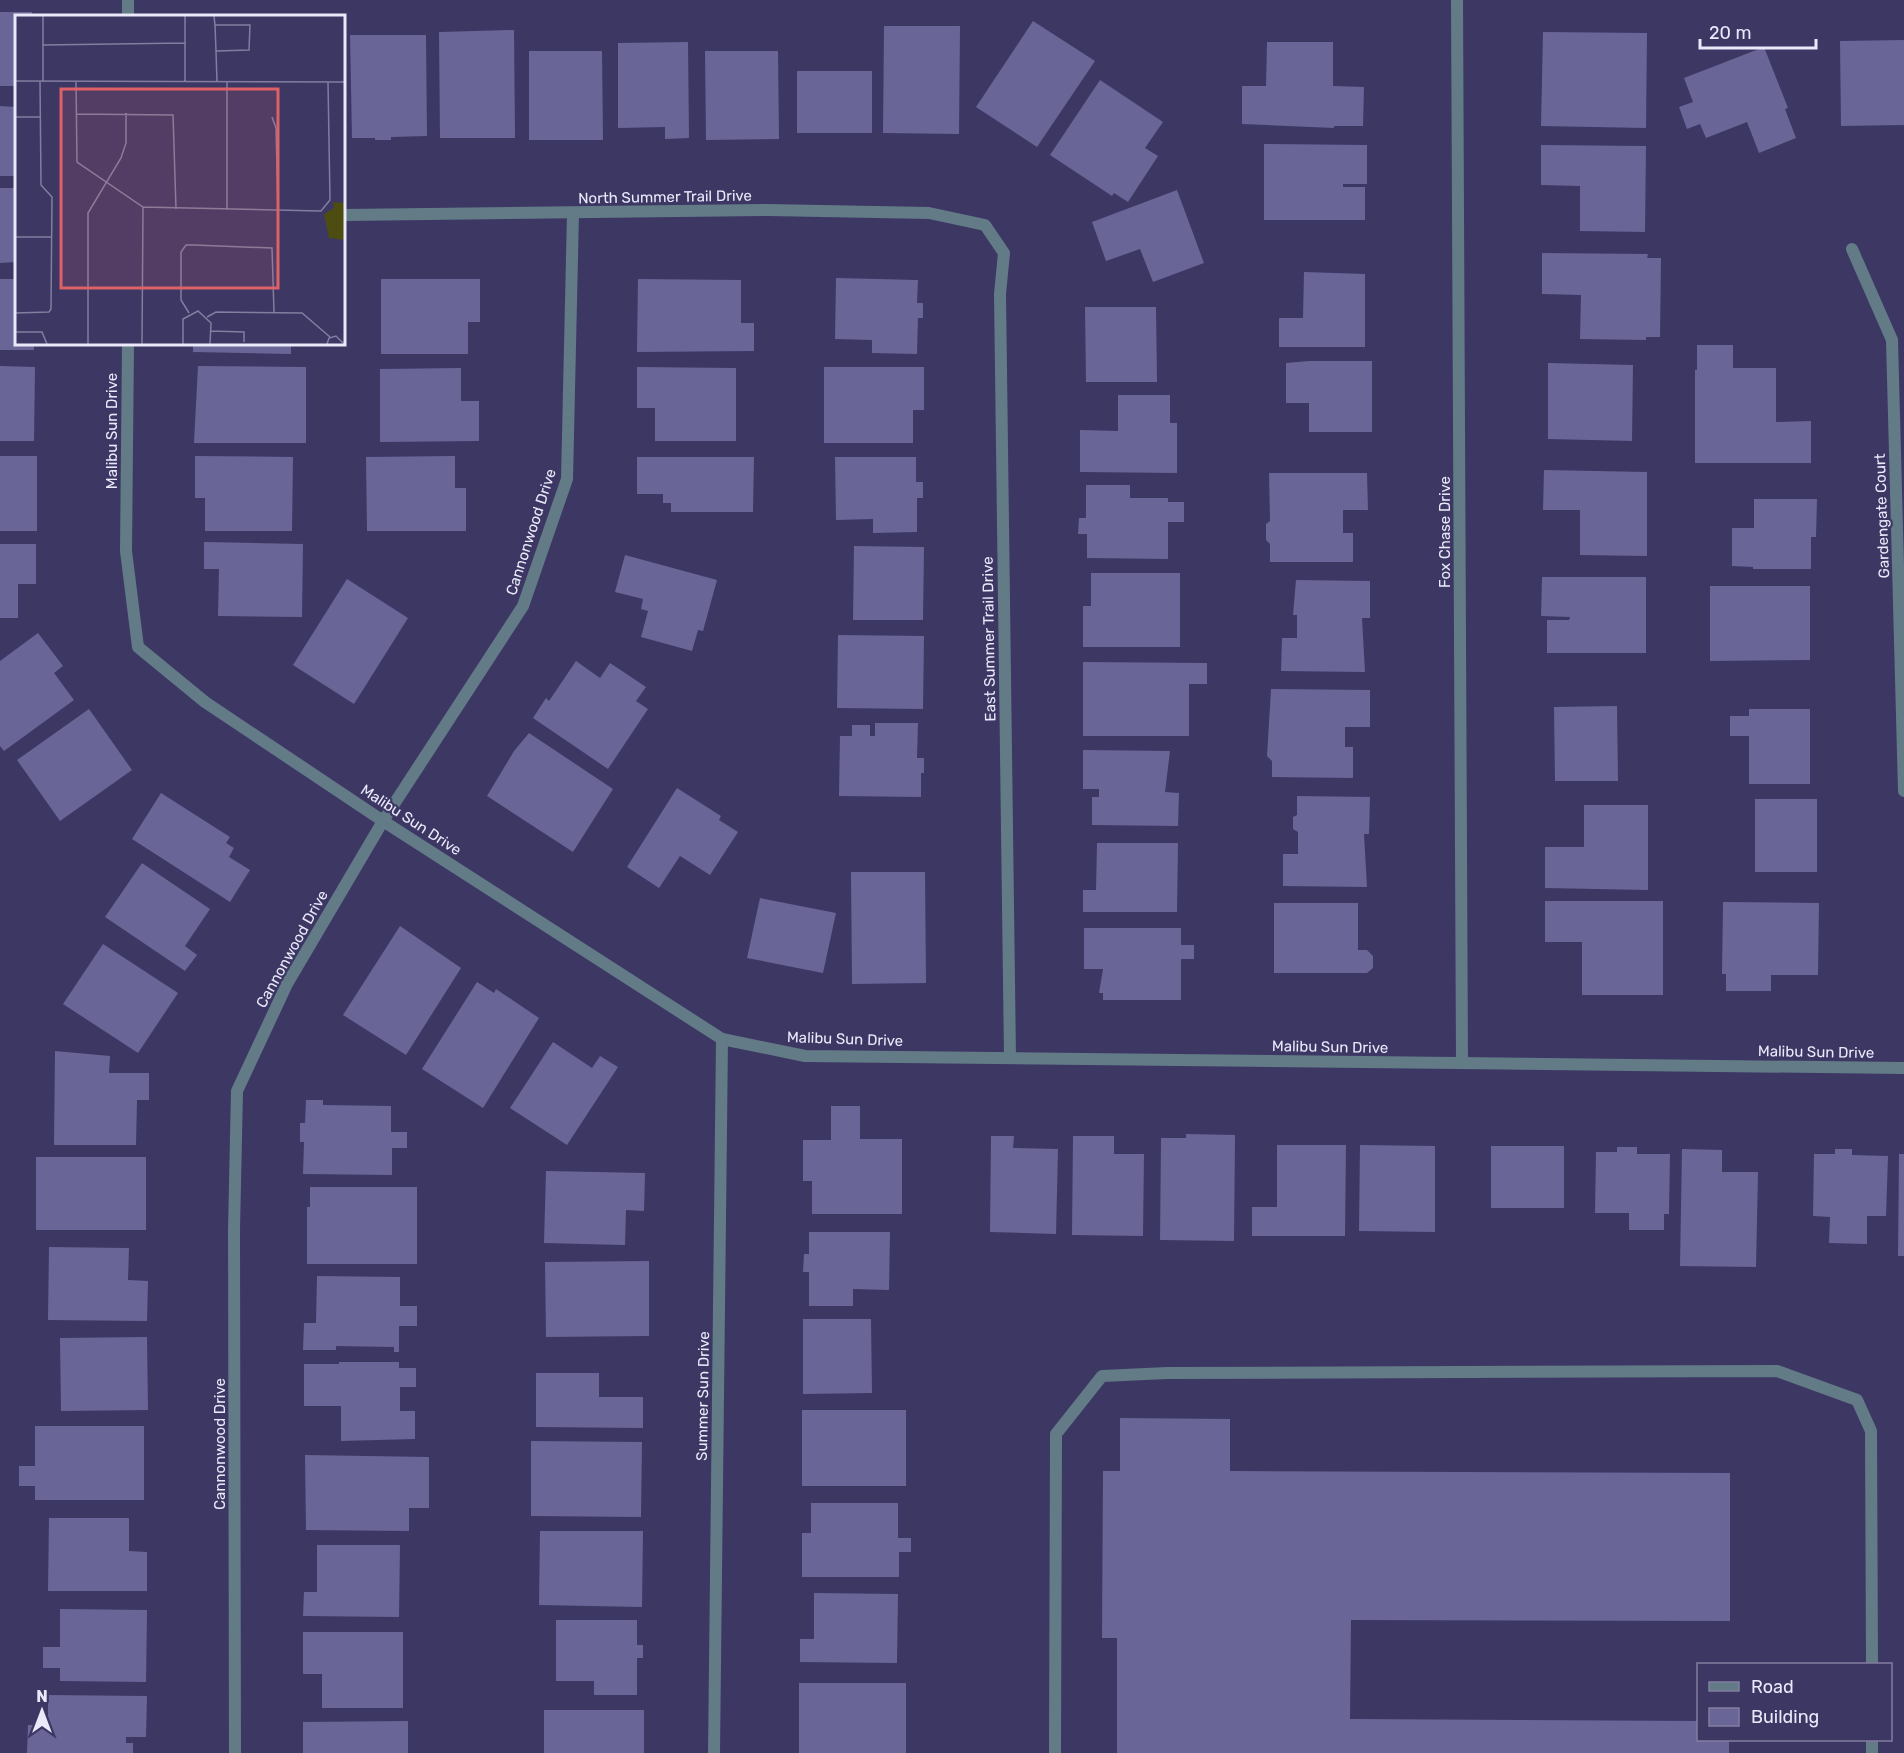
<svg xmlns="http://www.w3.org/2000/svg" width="1904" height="1753" viewBox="0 0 1904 1753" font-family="Rubik,sans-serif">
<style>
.building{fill:#6a6597}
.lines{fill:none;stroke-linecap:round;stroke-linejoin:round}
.lane{stroke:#627b87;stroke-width:12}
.street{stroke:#627b87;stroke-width:12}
.labels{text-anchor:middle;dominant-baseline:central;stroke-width:4.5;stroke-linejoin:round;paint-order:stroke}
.street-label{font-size:15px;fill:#eae9fa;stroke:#3d3764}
.inset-road{fill:none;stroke:#827ea0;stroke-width:1.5}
.view{fill:#dc6267;fill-opacity:0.15;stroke:#dc6267;stroke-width:3}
.inset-edge{fill:none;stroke:#eae9fa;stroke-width:3}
</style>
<rect width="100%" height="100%" fill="#3d3764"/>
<g class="building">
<path d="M0,12H32V16H16V86H0Z"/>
<path d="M1033,21L1095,61L1037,147L976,107Z"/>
<path d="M884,26H960L959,134L883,133Z"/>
<path d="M514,30L515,138H440L439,32Z"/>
<path d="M1543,32L1647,33L1646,128L1541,126Z"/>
<path d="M350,35H426L427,136L391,137V140H375V138H352Z"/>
<path d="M1904,40V125L1841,126L1840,41Z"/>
<path d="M688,42L689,138L665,139V127L618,128V43Z"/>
<path d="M1267,42H1333V86L1364,87L1363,126H1334V128L1242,124V86H1266Z"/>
<path d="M1764,47L1788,108L1785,109L1796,138L1759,153L1747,122L1706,138L1700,124L1687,129L1679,107L1693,102L1684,78Z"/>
<path d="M529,51H602L603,140H529Z"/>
<path d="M705,51H778L779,139L706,140Z"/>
<rect x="797" y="71" width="75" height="62"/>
<path d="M1100,80L1163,122L1145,148L1158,156L1128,202L1114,193L1112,196L1050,155Z"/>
<path d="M0,106L16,107V176H0Z"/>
<path d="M1264,144L1367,145V184H1343V187H1365V220H1264Z"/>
<path d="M1541,145L1646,146L1645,232L1580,231V186L1541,185Z"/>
<path d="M0,188H16V262L0,263Z"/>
<path d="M1177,190L1204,263L1153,282L1140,249L1106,261L1092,222Z"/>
<path d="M1542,253L1648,254L1647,258H1661L1660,337H1646V340L1580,339L1581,295L1542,294Z"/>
<path d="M1304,272L1365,274V347H1279V318H1303Z"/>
<path d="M836,278L918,280L917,303H923V318H918L917,354L872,353V340L835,339Z"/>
<path d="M0,279H16V344H34V350H0Z"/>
<path d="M381,279H480V322H468V354H381Z"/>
<path d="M638,279L741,280V323H754V351L637,352Z"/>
<path d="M1085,307H1156L1157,382H1086Z"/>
<path d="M193,344H291V354L193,352Z"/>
<path d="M1697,345H1733V368H1776V422L1811,421V463H1695V370H1697Z"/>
<path d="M1309,361H1372V432H1309V403H1286V363Z"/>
<path d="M1548,363L1633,365L1632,441L1548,439Z"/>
<path d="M0,366L35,367L34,441H0Z"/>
<path d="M198,366L306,367V443H194Z"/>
<path d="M637,367L736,368V441H655V408H637Z"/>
<path d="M824,367H924V410H913V443H824Z"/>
<path d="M461,368V401H479V441L380,442V369Z"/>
<path d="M1118,395H1170V423H1177V473L1080,472V430L1118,431Z"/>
<rect x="0" y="456" width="37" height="75"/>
<path d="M195,456L293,457L292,531H205V498H195Z"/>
<path d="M455,456V488H466V531H367L366,457Z"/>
<path d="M637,457H754L753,512H671V503H663V494H637Z"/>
<path d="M835,457H916V482H923V498H917V532L873,533V519L836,520Z"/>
<path d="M1544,470L1647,472V556L1580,555V510H1543Z"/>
<path d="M1269,473H1367L1368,510H1343V533H1353V562H1270V544L1266,540V524L1270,521Z"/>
<path d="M1086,485H1130V498H1168V502H1184V522H1168V559L1087,558V534H1078L1079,518H1086Z"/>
<path d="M1754,499H1817L1816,537H1811V569H1753V567L1732,566V528H1754Z"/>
<path d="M204,542L303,544L302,617L218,616L219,569H204Z"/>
<path d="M0,544H36V584H18V618H0Z"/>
<path d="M854,546L924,547L923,620H853Z"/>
<path d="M625,555L717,580L703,631L698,630L692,651L641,637L648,611L641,609L643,599L615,592Z"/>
<path d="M1091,573H1180V647H1083V606H1091Z"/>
<path d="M1542,577H1646V653H1547V620H1569L1570,617L1541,616Z"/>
<path d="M347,579L408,618L354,704L293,665Z"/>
<path d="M1296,580L1370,581V618H1362L1365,672L1281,671L1282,638H1297V615H1293Z"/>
<path d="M1710,586H1810V660L1710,661Z"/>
<path d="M38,633L63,666L54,673L74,700L4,751L0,746V661Z"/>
<path d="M838,635L924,636L923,709L837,708Z"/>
<path d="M576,661L600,678L610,663L646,687L636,701L648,709L608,769L533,718L546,698L549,701Z"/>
<path d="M1083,662L1207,663V684H1189V736H1083Z"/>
<path d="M1271,689L1370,690V727H1345V747H1353V778L1272,777V761L1267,756Z"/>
<path d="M1617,706L1618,781H1555L1554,707Z"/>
<path d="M89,709L132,770L60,821L17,760Z"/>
<path d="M1749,709H1810V784H1749V736H1730V716H1749Z"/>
<path d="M875,723H918L917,758H924V773H921V797L839,796L840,736H852V725H870V736H875Z"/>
<path d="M529,733L613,789L573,852L487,796L514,751Z"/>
<path d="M1083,750L1170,751L1165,792L1179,793L1178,826L1092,825V797H1099V789H1083Z"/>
<path d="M677,788L721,816L719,820L738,832L710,875L680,856L659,888L627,867Z"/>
<path d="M161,793L230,837L226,843L234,848L229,857L250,870L230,902L132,839Z"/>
<path d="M1297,796L1370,797L1369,834H1364L1367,887L1283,886V854H1298V832L1293,829V817L1297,815Z"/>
<rect x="1755" y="799" width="62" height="73"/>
<path d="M1584,805H1648V890L1545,888V847H1584Z"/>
<path d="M1097,843H1178L1177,912H1083V890H1096Z"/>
<path d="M142,863L210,909L185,946L197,955L185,971L105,917Z"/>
<path d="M851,872H925L926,983L852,984Z"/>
<path d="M760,898L836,913L823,973L747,958Z"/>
<path d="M1545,901H1663V995H1582V942H1545Z"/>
<path d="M1723,902L1819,903L1818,975H1771V991H1726V974H1722Z"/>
<path d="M1274,903H1358V950H1367L1373,956V968L1367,973H1274Z"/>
<path d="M400,926L461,968L406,1055L343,1015Z"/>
<path d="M1084,928H1181V945H1194V959H1181V1000H1103V993H1099L1103,969H1084Z"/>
<path d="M103,944L178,993L138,1053L63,1004Z"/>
<path d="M477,982L494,993L496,989L539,1018L483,1108L422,1069Z"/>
<path d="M553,1042L592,1068L600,1056L618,1067L567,1145L510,1108Z"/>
<path d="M55,1051L110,1056L109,1073H149V1100H137L136,1145H54Z"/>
<path d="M306,1100H323V1105L391,1106V1132H407V1148H392V1175L303,1174L304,1142H300V1123H305Z"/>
<path d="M831,1106H860V1139H902V1214H812V1181H803V1140H831Z"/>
<path d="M1186,1134L1235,1135L1234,1241L1160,1240L1161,1138H1186Z"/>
<path d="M991,1136H1014L1013,1148L1058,1149L1056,1234L990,1232Z"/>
<path d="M1073,1136H1114V1154H1144L1143,1236L1072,1235Z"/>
<path d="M1277,1145H1346L1345,1236H1252V1207H1277Z"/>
<path d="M1360,1145L1435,1146V1232L1359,1231Z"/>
<rect x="1491" y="1146" width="73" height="62"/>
<path d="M1617,1147H1637V1154H1670L1669,1214H1664V1230H1629V1213H1595L1596,1152H1617Z"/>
<path d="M1682,1149L1722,1150V1172H1758L1756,1267L1680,1266Z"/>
<path d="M1835,1149H1852V1155L1888,1156L1886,1216H1867V1244L1829,1243L1830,1217L1813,1216L1814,1154H1835Z"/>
<path d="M1899,1154H1904V1256H1898Z"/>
<rect x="36" y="1157" width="110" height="73"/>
<path d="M546,1171L645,1173L644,1211L626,1210L625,1245L544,1243Z"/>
<path d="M310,1187H417V1264H307V1207H310Z"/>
<path d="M809,1232H890L889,1290L853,1289V1306H809V1272H803L804,1254H809Z"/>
<path d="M49,1247L129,1248L128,1280L148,1281L147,1321L48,1320Z"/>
<path d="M649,1261V1336L546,1337L545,1262Z"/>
<path d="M317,1276L400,1277V1306H417V1326H399V1352H394V1347L336,1346V1350H303L304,1323H316Z"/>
<path d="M803,1319H871L872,1393L803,1394Z"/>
<path d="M147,1337L148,1410L61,1411L60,1338Z"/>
<path d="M339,1362H399V1368H416V1387H400V1411H415V1439L341,1441V1406H304V1364H339Z"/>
<path d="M536,1373H599V1397H643V1428L536,1427Z"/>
<rect x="802" y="1410" width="104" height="76"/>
<path d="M1120,1418L1230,1419V1471L1730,1473V1621L1351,1620L1350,1719L1698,1721V1740H1729V1753H1117V1638H1102L1103,1471H1120Z"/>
<path d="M35,1426H144V1500H35V1486H19V1466H35Z"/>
<path d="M531,1441L642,1442L641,1517L531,1516Z"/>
<path d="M305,1455L429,1457V1508H409V1531L306,1530Z"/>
<path d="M811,1503H898V1538H911V1552H899V1577H802V1533H811Z"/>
<path d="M49,1518H129V1551L147,1552V1591H48Z"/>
<path d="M540,1531H643L642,1607L539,1605Z"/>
<path d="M317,1545H400L399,1617L303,1616L304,1592H317Z"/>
<path d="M814,1593L898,1594L897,1663L800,1662V1639H814Z"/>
<path d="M60,1609L147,1610L146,1682L60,1681V1668H43V1647H60Z"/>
<path d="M556,1620H637V1645H643V1658H637V1695H594V1681H556Z"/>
<path d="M303,1632H403V1708H322V1674H303Z"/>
<rect x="799" y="1683" width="107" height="70"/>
<path d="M48,1695L147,1696L146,1737H126V1743H133V1753H27L28,1725H48Z"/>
<rect x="544" y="1710" width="100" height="43"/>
<path d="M408,1721V1753H303V1722Z"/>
</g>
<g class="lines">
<g class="lane">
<path d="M1872,1740V1753"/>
<path d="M1055,1753L1056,1434L1102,1376L1167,1373L1777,1371L1857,1400L1871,1431L1872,1664"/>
</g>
<g class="street">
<path d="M128,0V16"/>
<path d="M1457,0L1462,1063"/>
<path d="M344,215L768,210L929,213L985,225L1004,253L1000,294L1010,1058"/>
<path d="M1852,249L1892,340L1904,791"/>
<path d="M128,344L126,551L138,647L205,702L383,821L722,1039L805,1056L1904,1068"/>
<path d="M235,1753L234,1230L237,1091L287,984L383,821L523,606L567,479L573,213"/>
<path d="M714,1753L722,1039"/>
</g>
</g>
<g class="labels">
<g class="street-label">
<text transform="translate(665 197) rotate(-1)">North Summer Trail Drive</text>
<text transform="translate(112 431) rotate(-90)">Malibu Sun Drive</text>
<text transform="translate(1882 516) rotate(-92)">Gardengate Court</text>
<text transform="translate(531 532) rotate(-72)">Cannonwood Drive</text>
<text transform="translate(1445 532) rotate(-90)">Fox Chase Drive</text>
<text transform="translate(989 639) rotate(-91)">East Summer Trail Drive</text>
<text transform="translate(411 820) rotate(33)">Malibu Sun Drive</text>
<text transform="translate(292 949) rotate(-61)">Cannonwood Drive</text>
<text transform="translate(845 1039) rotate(2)">Malibu Sun Drive</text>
<text transform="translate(1330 1047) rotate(1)">Malibu Sun Drive</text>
<text transform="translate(1816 1052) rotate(1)">Malibu Sun Drive</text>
<text transform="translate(703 1396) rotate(-89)">Summer Sun Drive</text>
<text transform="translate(220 1444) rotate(-90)">Cannonwood Drive</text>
</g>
</g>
<g transform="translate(15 15)">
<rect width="330" height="330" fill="#3d3764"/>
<path d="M318,187L330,188V225L314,223L309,199L319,193Z" fill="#4d4c11"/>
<path class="inset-road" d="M28,1V67M170,1V67M199,1L200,10H235L234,35L201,36L202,67M200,10L201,36M28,30L170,28M0,66L330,67M61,67L62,147L128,192L306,196L315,185L313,67M212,67V195M61,99L158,100L161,194M0,102H25M257,102L261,113L263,195M0,222H36M0,298L34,297L36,294L37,182L26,170L25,66M174,298L166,285V237L171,230H179L257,233L259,297M192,302L201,297L287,298L315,322M196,316L229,317V327M0,317H27L32,329M73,329V198L106,143L111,128V98M127,329L128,192M168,329V304L183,296L196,308L195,329M312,329L314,323L321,321L329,329"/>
<path class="view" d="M46,74H263V273H46Z"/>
<rect width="330" height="330" class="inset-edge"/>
</g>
<rect x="1697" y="1663" width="195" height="78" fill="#3d3764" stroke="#827ea0" stroke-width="1.5"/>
<rect x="1709" y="1682" width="30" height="9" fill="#627b87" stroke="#827ea0" stroke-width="1.5"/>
<text x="1751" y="1693" font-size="18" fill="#eae9fa">Road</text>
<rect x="1709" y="1708" width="30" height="18" fill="#6a6597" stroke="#827ea0" stroke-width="1.5"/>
<text x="1751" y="1723" font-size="18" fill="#eae9fa">Building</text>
<g transform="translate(42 1711)" stroke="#3d3764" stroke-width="4.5" paint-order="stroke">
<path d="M0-4.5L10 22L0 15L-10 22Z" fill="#eae9fa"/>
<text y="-9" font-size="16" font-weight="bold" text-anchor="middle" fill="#eae9fa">N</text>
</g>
<path d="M1700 39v9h116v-9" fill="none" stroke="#eae9fa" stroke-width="3"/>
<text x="1709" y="39" font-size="18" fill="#eae9fa" stroke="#3d3764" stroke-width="4.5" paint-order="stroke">20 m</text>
</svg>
